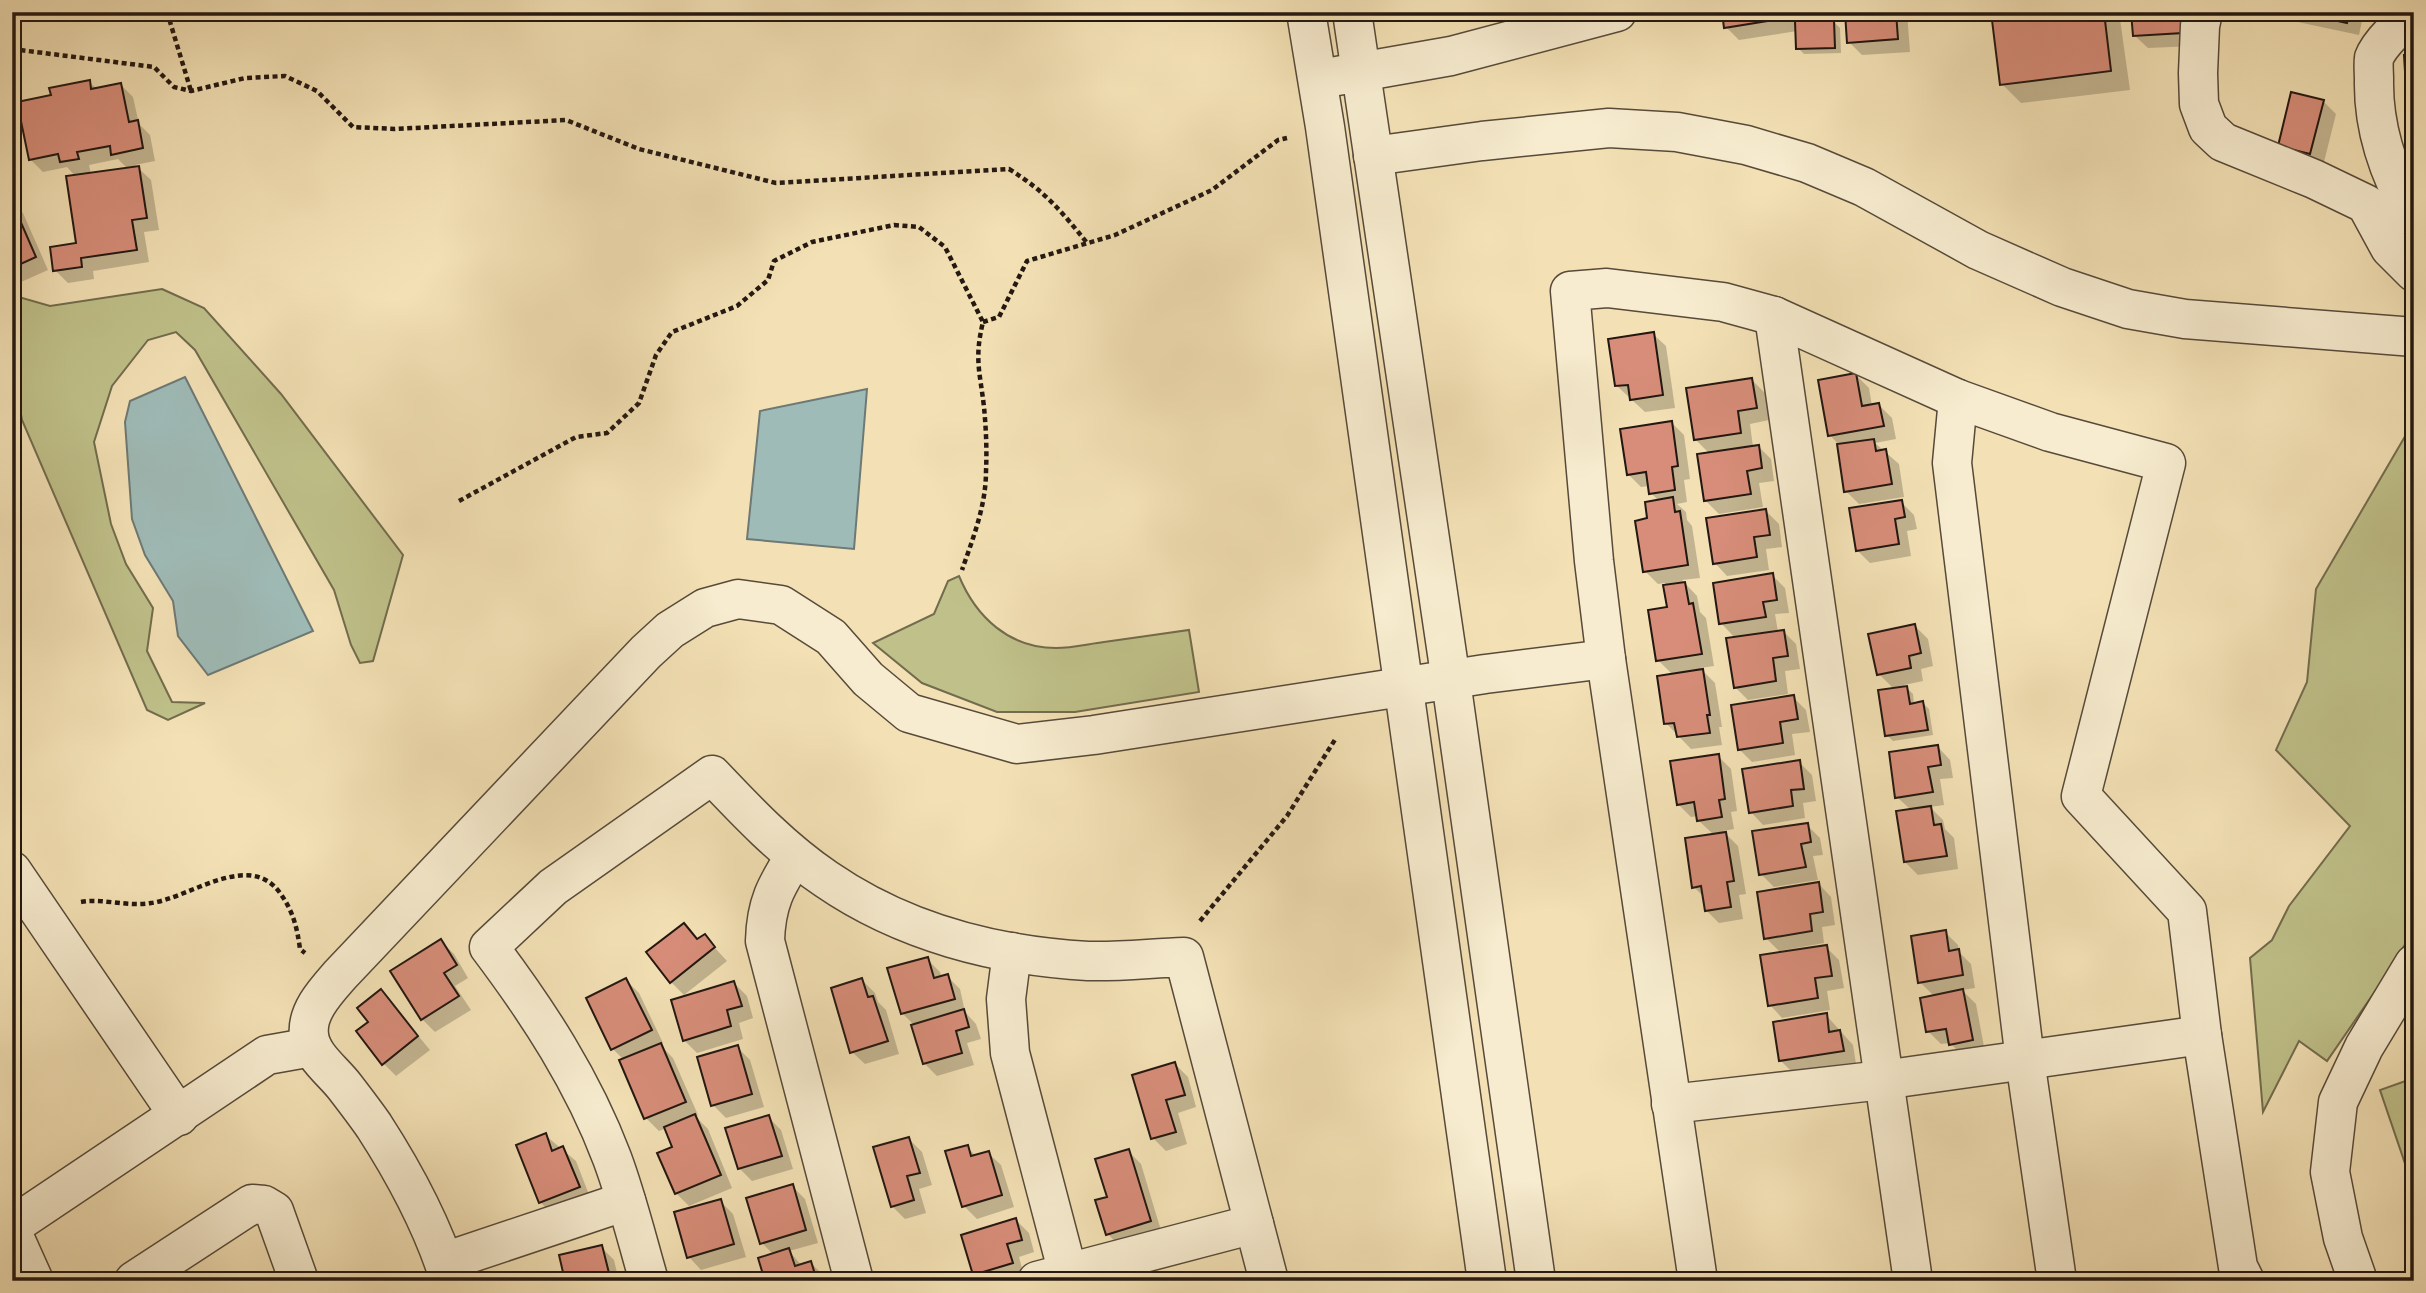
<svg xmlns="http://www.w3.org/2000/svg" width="2426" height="1293" viewBox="0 0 2426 1293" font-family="'Old Standard TT',serif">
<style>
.green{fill:#c0c18a;stroke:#726c4e;stroke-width:2}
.water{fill:#9fbbb7;stroke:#6d7975;stroke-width:2}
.shadow{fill:#0003;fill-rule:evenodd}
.building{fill:#d78d79;stroke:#231711;stroke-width:2}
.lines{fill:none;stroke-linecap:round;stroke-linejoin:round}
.minor-casing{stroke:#574a3a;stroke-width:41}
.path{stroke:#231711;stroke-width:4.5;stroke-dasharray:5 3.5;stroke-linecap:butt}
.minor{stroke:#f7eccf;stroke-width:38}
</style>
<rect width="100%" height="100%" fill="#f3e1b5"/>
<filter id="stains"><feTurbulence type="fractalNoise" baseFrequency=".00286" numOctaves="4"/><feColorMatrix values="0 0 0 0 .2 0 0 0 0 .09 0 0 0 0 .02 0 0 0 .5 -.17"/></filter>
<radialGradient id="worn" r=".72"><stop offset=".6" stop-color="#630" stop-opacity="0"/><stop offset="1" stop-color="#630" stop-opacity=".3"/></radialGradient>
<g class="green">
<path d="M162,289L204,308L281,394L403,555L373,661L360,663L351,645L334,590L195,350L176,332L148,340L112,386L94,442L111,524L126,564L153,608L147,651L172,702L205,703L168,720L147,710L22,420L12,368V295L50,306Z"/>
<path d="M2414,421V930L2385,977L2327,1061L2299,1041L2263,1112L2250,958L2272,940L2289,906L2350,826L2276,750L2307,682L2316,589Z"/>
<path d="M959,576C976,617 1009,648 1056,648C1072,648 1088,644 1104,642C1132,638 1161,634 1189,630L1199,692L1075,712H997L922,683L873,643L934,614L948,581Z"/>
<path d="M2414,1078V1190L2380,1090Z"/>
</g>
<g class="water">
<path d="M185,377L313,631L208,675L178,636L173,601L145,555L132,519L125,422L130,401Z"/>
<path d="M867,389L854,549L747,539L760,411Z"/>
</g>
<g class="shadow">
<path d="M1724,12H1801L1803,23L1834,22L1840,28L1841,53L1804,54L1798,48L1797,31L1739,40L1726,27Z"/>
<path d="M1847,12H1907L1910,52L1862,55L1849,42Z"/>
<path d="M1992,12H2119L2130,90L2021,103L2002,84Z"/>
<path d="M2133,12H2193L2195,46L2148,48L2135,36Z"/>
<path d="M2285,12H2364L2359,35L2293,21Z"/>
<path d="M89,82L97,89L120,84L133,97L139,124L150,135L155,161L135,165L151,180L159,230L144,232L149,262L93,271L94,279L68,283L55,270L78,244L76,177L67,167L43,172L30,159L53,96ZM118,159L128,169L91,174L89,165Z"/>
<path d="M2323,101L2336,114L2323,166L2280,145Z"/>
<path d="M12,202L23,213L48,270L12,286Z"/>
<path d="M1653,334L1666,346L1675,408L1645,412L1617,386Z"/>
<path d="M1856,375L1869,388L1872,406L1879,405L1892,418L1896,439L1875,443L1899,464L1904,497L1859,504L1846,491L1838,444L1830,435Z"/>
<path d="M1752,380L1765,393L1769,420L1750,424L1753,447L1758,446L1771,459L1774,481L1759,483L1763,507L1719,514L1706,501L1710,454L1695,439Z"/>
<path d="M1671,422L1684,435L1690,479L1684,480L1687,502L1677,504L1686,512L1687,520L1692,526L1700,578L1682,580L1697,596L1700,612L1706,618L1714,666L1700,668L1715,683L1722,727H1719L1722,745L1691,749L1666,723L1673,675L1658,660L1669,608L1665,583L1658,584L1645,571L1649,520L1659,501L1651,493L1650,486L1641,487L1628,474Z"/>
<path d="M1901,502L1914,515L1917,529L1907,531L1911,556L1870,563L1857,550Z"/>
<path d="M1766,511L1779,524L1782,547L1766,549L1769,570L1727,576L1715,563Z"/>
<path d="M1772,575L1785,588L1789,613L1775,614L1778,632L1783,631L1796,644L1800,669L1785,671L1788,694L1748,700L1735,687L1736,639L1721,623Z"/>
<path d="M1915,626L1928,639L1933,666L1921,669L1923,681L1904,685L1913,694L1914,705L1923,703L1929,709L1933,735L1893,741L1887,735L1894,689L1879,674Z"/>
<path d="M1793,697L1806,710L1810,732L1792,734L1795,755L1752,762L1739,749Z"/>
<path d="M1938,747L1950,760L1953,778L1940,779L1944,805L1930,807L1943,820L1945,829L1954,838L1958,869L1918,875L1905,862L1911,810L1897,797Z"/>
<path d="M1718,756L1731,769L1737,811L1731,812L1734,829L1723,831L1738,846L1746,894L1739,895L1743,919L1719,923L1706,910L1705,898L1694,887L1714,835L1698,820V816L1691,817L1678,804Z"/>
<path d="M1799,762L1812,775L1816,801L1803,803L1805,818L1763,825L1751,812Z"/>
<path d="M1807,825L1820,838L1823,855L1813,856L1818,880L1774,887L1761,874Z"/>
<path d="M1819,884L1831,897L1835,925L1822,927L1824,943L1779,951L1766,938Z"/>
<path d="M684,925L698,940L704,936L727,961L684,995L671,982Z"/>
<path d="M1945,932L1958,945L1959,952L1971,964L1975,988L1962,990L1976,1004L1985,1052L1964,1057L1950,1043L1941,1044L1928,1031L1935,997L1920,982Z"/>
<path d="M441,941L454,954L468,978L455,986L471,1010L435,1032L422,1019Z"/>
<path d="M1826,947L1839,960L1844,988L1827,991L1830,1010L1782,1018L1770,1005Z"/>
<path d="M927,959L940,972L942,978L947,976L960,989L965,1012L976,1024L981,1039L967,1043L974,1065L937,1076L924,1063L913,1024L903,1014L890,970Z"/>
<path d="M626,980L639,993L663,1043L660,1045L673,1058L698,1115L695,1116L708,1129L732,1188L689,1206L676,1193L674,1148L667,1128L659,1131L646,1118L622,1061L624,1060L613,1049Z"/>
<path d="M862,980L875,993L878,1002L886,1010L899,1054L865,1064L852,1052Z"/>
<path d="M734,983L747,996L753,1018L739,1023L743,1039L697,1053L684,1040Z"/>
<path d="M381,991L430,1050L396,1076L383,1063Z"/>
<path d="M1826,1015L1853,1045L1856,1064L1794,1074L1781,1061Z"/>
<path d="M737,1047L750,1060L764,1107L726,1118L713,1105Z"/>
<path d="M1175,1064L1188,1077L1196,1107L1178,1113L1187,1144L1166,1151L1153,1138Z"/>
<path d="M768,1117L781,1130L793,1169L752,1181L739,1168Z"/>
<path d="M545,1135L576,1161L591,1200L553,1215L540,1202Z"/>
<path d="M909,1139L922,1152L932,1185L919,1189L926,1213L905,1219L892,1206Z"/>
<path d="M967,1147L976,1156L988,1153L1001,1165L1014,1207L977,1219L964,1206Z"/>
<path d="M1128,1151L1141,1164L1162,1234L1120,1247L1108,1234L1109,1198Z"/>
<path d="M792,1186L805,1199L818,1243L789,1251L802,1266L811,1263L824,1276L825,1281H767L774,1255L762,1243Z"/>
<path d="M720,1201L733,1214L746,1257L701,1270L689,1257Z"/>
<path d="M1016,1220L1029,1233L1034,1252L1019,1257L1024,1276L1007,1281H982L974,1274Z"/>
<path d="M601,1247L614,1260L619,1281H567Z"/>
<path d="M1152,1277L1155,1281H1140Z"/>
</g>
<g class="building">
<path d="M1722,12H1791L1792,17L1724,28Z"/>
<path d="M1845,12H1896L1898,39L1847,43Z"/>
<path d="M1991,12H2104L2111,71L2000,85Z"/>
<path d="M2131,12H2181L2183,33L2133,36Z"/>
<path d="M2297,12H2349L2347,23Z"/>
<path d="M1834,20L1835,48L1796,49L1795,21Z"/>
<path d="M2414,54V87L2406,88L2404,55Z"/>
<path d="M90,80L91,89L121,83L129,122L138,120L143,148L111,155L110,146L77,152L79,159L60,162L58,154L29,160L17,102L51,95L49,88Z"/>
<path d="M2291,92L2324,100L2310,154L2278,146Z"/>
<path d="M139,166L147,218L132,220L137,250L81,258L82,267L53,271L50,247L76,243L66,176Z"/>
<path d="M12,202L36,257L12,268Z"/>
<path d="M1654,332L1663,395L1630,400L1628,385L1615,386L1608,339Z"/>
<path d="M1856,373L1862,406L1879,403L1884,426L1828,436L1818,380Z"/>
<path d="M1752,378L1757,408L1738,411L1741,433L1694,440L1686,388Z"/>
<path d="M1672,421L1678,466L1672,467L1675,490L1649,494L1646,472L1627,475L1620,429Z"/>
<path d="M1874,439L1876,451L1886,449L1892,484L1844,492L1837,444Z"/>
<path d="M1759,445L1762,468L1747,471L1751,494L1704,501L1697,454Z"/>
<path d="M1673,497L1675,512L1680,511L1688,565L1643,572L1635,521L1647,518L1645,502Z"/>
<path d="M1902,500L1905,517L1895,519L1899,544L1856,551L1849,508Z"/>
<path d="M1766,509L1770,535L1754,537L1757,557L1713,564L1706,518Z"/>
<path d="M1773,573L1777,600L1763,602L1766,617L1719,624L1713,583Z"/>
<path d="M1685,582L1689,604L1693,603L1702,654L1656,661L1648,610L1667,607L1663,585Z"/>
<path d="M1915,624L1921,653L1909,656L1911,668L1877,675L1868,634Z"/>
<path d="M1784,630L1788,656L1773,658L1776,681L1734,688L1726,638Z"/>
<path d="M1703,669L1710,715H1707L1710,733L1677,737L1674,723L1664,724L1657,676Z"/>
<path d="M1907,686L1910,704L1923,701L1928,730L1885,736L1878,690Z"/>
<path d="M1794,695L1798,719L1780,722L1783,743L1738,750L1731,705Z"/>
<path d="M1938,745L1941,765L1928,767L1933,792L1895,798L1889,752Z"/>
<path d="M1719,754L1725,799L1719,800L1722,817L1697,821L1694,802L1677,805L1670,761Z"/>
<path d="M1800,760L1804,789L1791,790L1793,806L1749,813L1742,769Z"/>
<path d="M1931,806L1934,825L1941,824L1947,856L1904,862L1896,811Z"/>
<path d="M1808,823L1811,842L1801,844L1806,867L1759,875L1752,831Z"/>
<path d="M1726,832L1734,881L1727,882L1731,907L1705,911L1701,886L1692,888L1685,838Z"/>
<path d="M1819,882L1823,912L1810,914L1812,931L1764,939L1757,892Z"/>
<path d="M684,923L697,939L705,934L715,947L670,983L646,952Z"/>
<path d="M1946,930L1949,951L1959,949L1963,975L1918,983L1911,936Z"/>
<path d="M441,939L457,965L444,973L459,996L421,1020L390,971Z"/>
<path d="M1827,945L1832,976L1815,978L1818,998L1768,1006L1760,955Z"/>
<path d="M928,957L934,978L948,974L955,999L901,1014L887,968Z"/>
<path d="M626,978L652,1030L611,1050L586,998Z"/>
<path d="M862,978L868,997L873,996L888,1041L850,1053L831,988Z"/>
<path d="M734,981L742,1006L727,1010L731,1026L683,1041L671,1000Z"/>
<path d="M381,989L418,1036L382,1065L356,1031L368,1022L357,1008Z"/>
<path d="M1963,989L1973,1040L1949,1045L1946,1029L1926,1032L1920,998Z"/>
<path d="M964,1009L969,1027L956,1031L962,1053L923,1064L911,1025Z"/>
<path d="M1827,1013L1829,1032L1840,1030L1844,1051L1779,1061L1773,1022Z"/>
<path d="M661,1043L686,1102L644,1119L619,1060Z"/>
<path d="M738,1045L752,1094L711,1106L697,1057Z"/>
<path d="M1175,1062L1185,1095L1166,1100L1176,1132L1151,1139L1132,1075Z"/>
<path d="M695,1114L721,1175L675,1194L657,1153L672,1147L664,1127Z"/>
<path d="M769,1115L782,1156L738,1169L725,1128Z"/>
<path d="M546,1133L552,1151L563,1146L580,1187L539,1203L516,1145Z"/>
<path d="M909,1137L920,1173L907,1176L914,1200L891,1207L873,1147Z"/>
<path d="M968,1145L971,1156L989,1151L1002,1195L962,1207L945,1151Z"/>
<path d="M1129,1149L1151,1221L1106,1235L1095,1200L1107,1197L1095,1159Z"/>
<path d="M793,1184L806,1230L760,1244L746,1198Z"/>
<path d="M721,1199L734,1244L687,1258L674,1212Z"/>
<path d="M1016,1218L1022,1240L1007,1244L1013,1263L973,1275L961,1235Z"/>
<path d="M602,1245L611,1281H565L559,1255Z"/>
<path d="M789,1248L795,1266L811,1261L817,1281H765L758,1258Z"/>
</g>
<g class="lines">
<defs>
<g id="minor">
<path d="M1306,12L1325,127L1487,1281"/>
<path d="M1352,12L1451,681L1536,1281"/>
<path d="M2203,12L2200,26L2198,73L2199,104L2208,128L2223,142L2314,179L2366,204L2390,248L2414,272"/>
<path d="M2414,14C2402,22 2379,44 2374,58C2373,64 2374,73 2374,80C2373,130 2389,175 2414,218"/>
<path d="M1337,76L1451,56L1617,12"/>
<path d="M1373,156L1482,141L1609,128L1677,132L1746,145L1807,163L1864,187L1978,250L2062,287L2128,309L2185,319L2414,337"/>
<path d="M1774,316L1913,1281"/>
<path d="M1958,399L1952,463L2025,1060L2057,1281"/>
<path d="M795,856C776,886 766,903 765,941L854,1281"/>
<path d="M12,871L179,1116"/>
<path d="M1012,952L1006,999L1010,1053L1070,1281"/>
<path d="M1671,1104L1883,1080L2202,1035"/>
<path d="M12,1226L267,1055L312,1047"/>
<path d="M12,1232L34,1281"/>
<path d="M444,1262L626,1201"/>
<path d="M134,1281L252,1204L264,1205L274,1211L299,1281"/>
<path d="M450,1281C433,1226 405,1174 374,1126C365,1113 355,1100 345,1087C333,1071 311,1056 309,1035C306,1012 326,991 340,975L646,652L670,630L705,608L738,599L781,605L831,637L868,679L909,713L1017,744L1094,735L1485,674L1606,659"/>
<path d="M649,1281C637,1240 627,1198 612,1158C583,1081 538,1012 489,947L553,887L712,775C747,812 783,850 826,879C903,932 996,956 1088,961C1120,962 1152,958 1184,957L1269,1281"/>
<path d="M1037,1281L1254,1224"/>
<path d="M1698,1281L1606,659L1594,561L1570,291L1607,288L1723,302L1774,316L1958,399L2050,432L2166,463L2081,796L2187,911L2202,1035L2238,1267L2245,1281"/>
<path d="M2358,1281L2343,1238L2330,1172L2338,1102L2364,1047L2414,964"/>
</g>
</defs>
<use href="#minor" class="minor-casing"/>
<g class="path">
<path d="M167,12L191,91"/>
<path d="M12,49L154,67L174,87L191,91L245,78L285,76L317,91L353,127L395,129L566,120L639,149L776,183L1009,169C1046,192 1061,211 1088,244"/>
<path d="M983,322L999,317L1027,261L1115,235L1212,190L1278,140L1287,138"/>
<path d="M459,501L576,437L607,433L639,403L656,355L672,332L737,306L768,280L774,261L812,242L894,225L919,227L945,247L983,322C974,359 980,372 984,407C986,428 987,450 986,471C986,506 973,538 962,570"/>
<path d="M81,902C102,898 127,907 151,903C190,898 249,850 280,893C293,911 297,927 300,949L305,953"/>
<path d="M1200,921L1287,816L1336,738"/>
</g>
<use href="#minor" class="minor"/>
</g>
<rect width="2426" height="1293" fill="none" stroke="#f3e1b5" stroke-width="42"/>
<rect x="14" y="14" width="2398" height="1265" fill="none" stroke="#231711" stroke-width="3.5"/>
<rect x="21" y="21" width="2384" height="1251" fill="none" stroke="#231711" stroke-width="2"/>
<rect width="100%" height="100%" filter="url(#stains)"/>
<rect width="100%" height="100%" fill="url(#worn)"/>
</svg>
